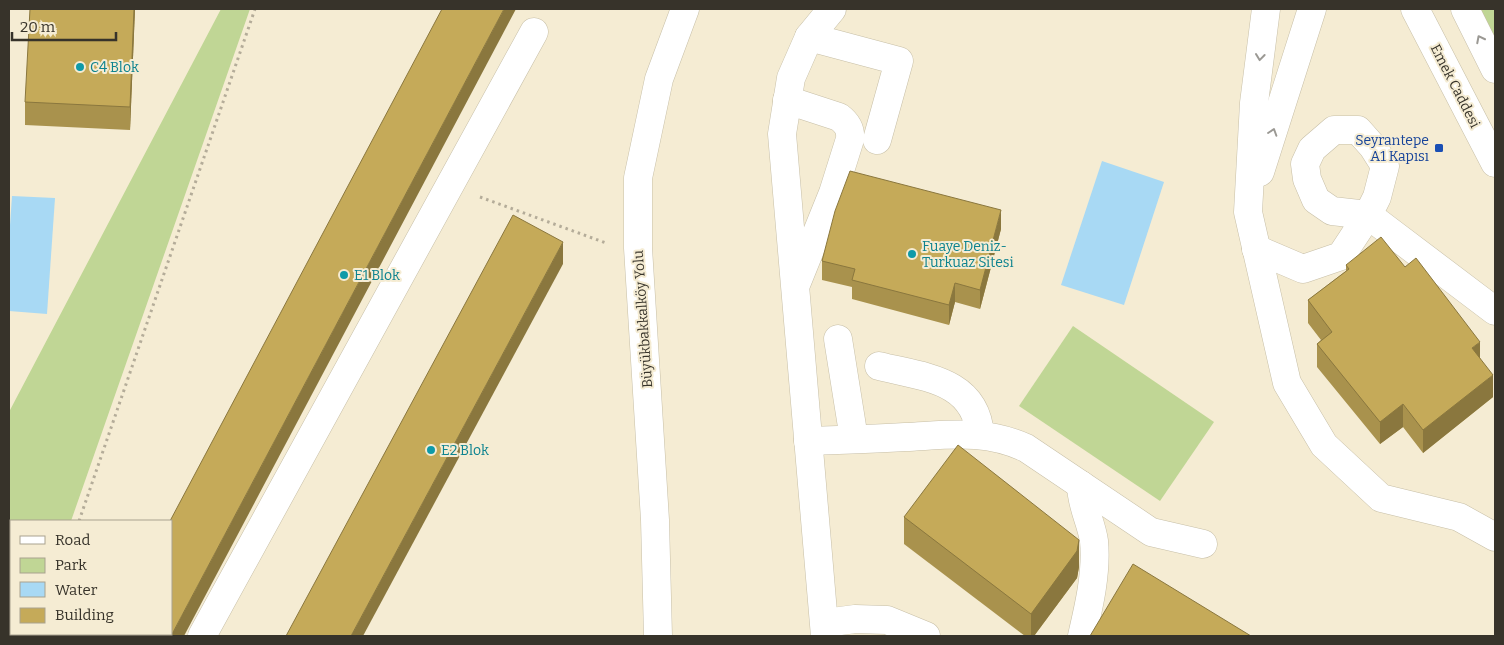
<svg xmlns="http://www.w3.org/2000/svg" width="1504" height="645" viewBox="0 0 1504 645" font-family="Bitter,serif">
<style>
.green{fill:#c0d695}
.water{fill:#a8d9f4}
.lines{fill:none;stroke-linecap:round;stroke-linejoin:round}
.minor-casing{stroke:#c7bfa7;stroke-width:29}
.path{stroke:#b4ac99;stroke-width:3;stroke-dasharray:2.5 4;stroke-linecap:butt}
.minor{stroke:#fff;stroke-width:28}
.wall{fill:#a9924d}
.shaded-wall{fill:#8a773e}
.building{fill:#c5aa59;stroke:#8a773e}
.oneway{stroke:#9b9994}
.culture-dot{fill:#0f9aa8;stroke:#f5ecd3;stroke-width:2}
.transit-dot{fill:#1a4fb4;stroke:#f5ecd3;stroke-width:2}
.labels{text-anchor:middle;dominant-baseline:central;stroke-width:4;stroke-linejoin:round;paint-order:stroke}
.culture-label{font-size:14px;fill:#0d838f;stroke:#f5ecd3;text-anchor:start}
.street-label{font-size:14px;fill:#37332a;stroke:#f5ecd3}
.transit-label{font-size:14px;fill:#164399;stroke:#f5ecd3;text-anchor:end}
</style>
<rect width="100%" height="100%" fill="#f5ecd3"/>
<g class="green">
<path d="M221,9H250L71,521H11V634H32L31,636H9V412Z"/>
<path d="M1475,9H1495V54Z"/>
<path d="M1073,326L1214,422L1160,501L1019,406Z"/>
</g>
<g class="water">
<path d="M1102,161L1164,182L1124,305L1061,285Z"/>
<path d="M12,196L55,198L47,314L9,311V240Z"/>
</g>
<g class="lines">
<defs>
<g id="minor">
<path d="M1266,9L1254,103L1248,212L1287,383L1324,445L1381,498L1459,517L1495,537"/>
<path d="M1415,9L1495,163"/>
<path d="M1465,9L1495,69"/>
<path d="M809,37L899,61L877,140"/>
<path d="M787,100L839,117C847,123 851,129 850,139L833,193L797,282"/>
<path d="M1260,172L1312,9"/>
<path d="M1256,249L1303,269L1341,256L1368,215L1377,197L1385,166L1373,147L1358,130H1334L1312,149L1305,164L1307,179L1316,200L1332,211L1368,215L1495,311"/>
<path d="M838,339L854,439"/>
<path d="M879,366C922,377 976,379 980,435"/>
<path d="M808,441C841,440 873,439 905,437C949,435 985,429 1026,448L1151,532L1203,544"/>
<path d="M1081,485C1081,505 1091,521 1094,541C1097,572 1089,606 1082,636"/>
<path d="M825,623L855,619L887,620L926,636"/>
<path d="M202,636L534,32"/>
<path d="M658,636L655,520L638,248V178L659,79L685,9"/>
<path d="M825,636L782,134L791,78L809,37L832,9"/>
</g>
</defs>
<use href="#minor" class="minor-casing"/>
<g class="path">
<path d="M480,197L606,243"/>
<path d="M79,521L255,9"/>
<path d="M40,636V634"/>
</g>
<use href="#minor" class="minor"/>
</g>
<g class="wall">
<path d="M135,9L130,130L25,125V102Z"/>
<path d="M1001,229L980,309L955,302L949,325L852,299V287L822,280V261Z"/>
<path d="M1346,265L1405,267L1480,358L1493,397L1423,453L1403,427L1380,444L1317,367V344L1321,340L1308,323V300L1346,271Z"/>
<path d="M904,517L1079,567L1077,578L1034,636H1025L904,544Z"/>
</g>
<g class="shaded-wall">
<path d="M134,9H135L130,130V107Z"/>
<path d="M504,9H516L184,636H171Z"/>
<path d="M1001,210V229L980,309V290Z"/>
<path d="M563,242V264L363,636H351Z"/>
<path d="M955,283V302L949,325V305Z"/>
<path d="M1480,342V364L1472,348Z"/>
<path d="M1493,375V397L1423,453V430Z"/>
<path d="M1403,404V427L1380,444V422Z"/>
<path d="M1079,540V567L1077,578L1034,636H1031V614Z"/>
</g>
<g class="building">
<path d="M30,9H134L130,107L25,102Z"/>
<path d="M442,9H504L171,636H109L111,634H171V521H170Z"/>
<path d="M850,171L1001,210L980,290L955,283L949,305L852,280L855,269L822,261L835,211Z"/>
<path d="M513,215L563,242L351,636H286Z"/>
<path d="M1381,237L1405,267L1416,258L1480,342L1472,348L1493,375L1423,430L1403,404L1380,422L1317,344L1332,332L1308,300L1349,269L1346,265Z"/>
<path d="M958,445L1079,540L1077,551L1031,614L904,517Z"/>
<path d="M1133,564L1251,636H1090Z"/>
</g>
<defs><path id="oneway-chevron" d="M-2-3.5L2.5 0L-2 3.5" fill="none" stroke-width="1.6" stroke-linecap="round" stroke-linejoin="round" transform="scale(1.25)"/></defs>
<g class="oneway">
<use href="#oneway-chevron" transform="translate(1480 39) rotate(-117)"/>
<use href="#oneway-chevron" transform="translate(1260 57) rotate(97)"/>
<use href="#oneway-chevron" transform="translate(1273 132) rotate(-72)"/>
</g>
<g class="culture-dot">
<circle cx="80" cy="67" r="5"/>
<circle cx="912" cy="254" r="5"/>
<circle cx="344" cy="275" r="5"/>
<circle cx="431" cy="450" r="5"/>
</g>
<rect class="transit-dot" x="1434" y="143" width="10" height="10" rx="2.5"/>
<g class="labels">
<g class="culture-label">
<text x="90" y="67">C4 Blok</text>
<text x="922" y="246">Fuaye Deniz-<tspan x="922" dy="16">Turkuaz Sitesi</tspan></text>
<text x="354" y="275">E1 Blok</text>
<text x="441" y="450">E2 Blok</text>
</g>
<g class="street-label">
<text transform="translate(1455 86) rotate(63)">Emek Caddesi</text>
<text transform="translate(643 319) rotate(-94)">Büyükbakkalköy Yolu</text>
</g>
<g class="transit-label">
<text x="1429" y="140">Seyrantepe<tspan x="1429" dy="16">A1 Kapısı</tspan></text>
</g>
</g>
<rect width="1504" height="645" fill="none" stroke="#37332a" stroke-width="20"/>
<rect x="10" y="520" width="162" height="115" fill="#f5ecd3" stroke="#a9a28f"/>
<rect x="20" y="536" width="25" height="8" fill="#ffffff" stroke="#a9a28f"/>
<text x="55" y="545" font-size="15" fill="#37332a">Road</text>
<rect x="20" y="558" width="25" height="15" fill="#c0d695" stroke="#a9a28f"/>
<text x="55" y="570" font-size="15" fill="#37332a">Park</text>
<rect x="20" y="582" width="25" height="15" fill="#a8d9f4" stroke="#a9a28f"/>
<text x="55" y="595" font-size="15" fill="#37332a">Water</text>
<rect x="20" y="608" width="25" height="15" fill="#c5aa59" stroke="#a9a28f"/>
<text x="55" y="620" font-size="15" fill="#37332a">Building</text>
<path d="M12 32v8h104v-8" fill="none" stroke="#37332a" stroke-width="2.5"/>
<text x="20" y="32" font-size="15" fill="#37332a" stroke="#f5ecd3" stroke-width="4" paint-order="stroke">20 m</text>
</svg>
